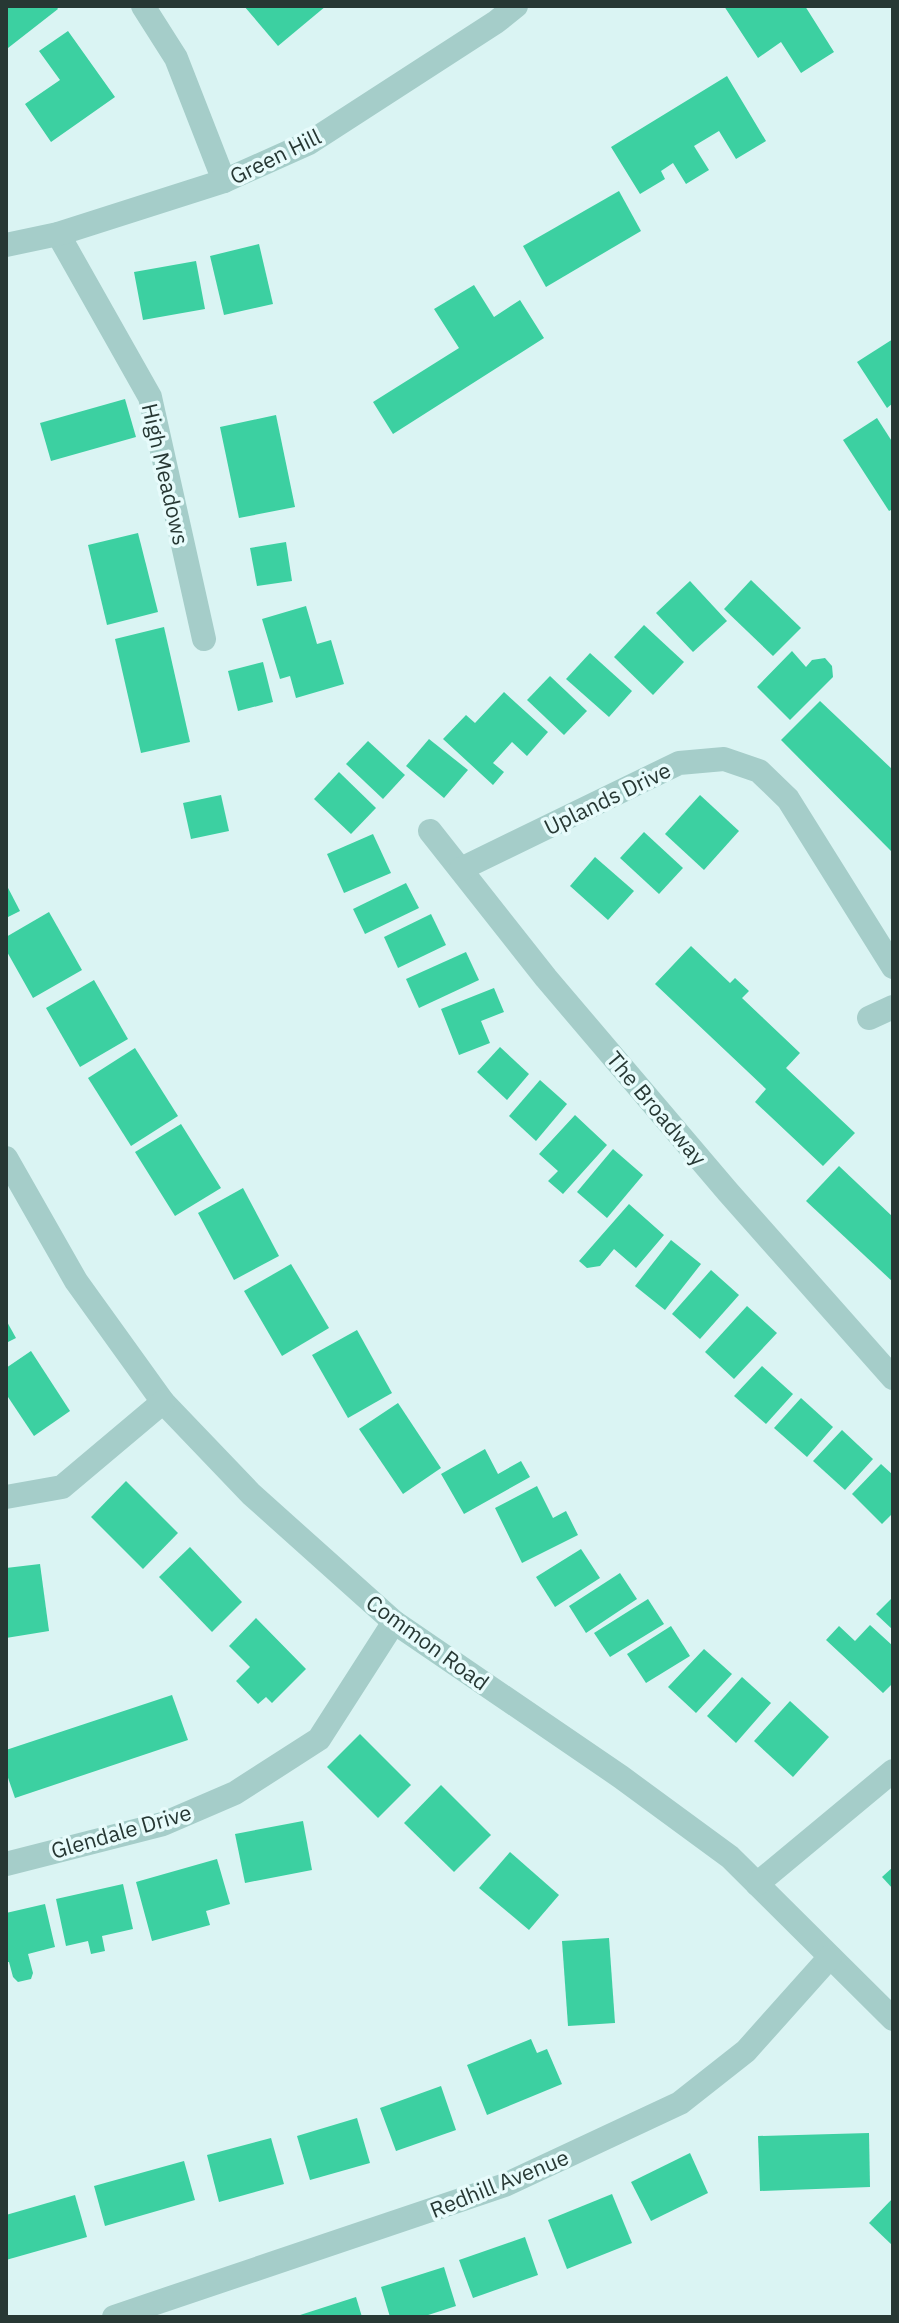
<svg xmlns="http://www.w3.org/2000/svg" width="899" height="2323" viewBox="0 0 899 2323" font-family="'IBM Plex Sans',sans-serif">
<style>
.building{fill:#3cd0a1}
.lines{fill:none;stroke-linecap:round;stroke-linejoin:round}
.minor{stroke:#a5cdc9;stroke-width:24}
.labels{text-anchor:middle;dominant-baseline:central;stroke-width:7;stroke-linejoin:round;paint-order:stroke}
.street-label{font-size:22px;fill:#273834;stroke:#e7fbfb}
</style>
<rect width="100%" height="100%" fill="#daf4f3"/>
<g class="building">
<path d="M6,6H56L58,9L8,48L6,45Z"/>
<path d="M244,6H326L278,46Z"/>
<path d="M724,6H805L834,52L801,73L781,42L758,58Z"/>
<path d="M68,31L115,97L51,142L25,104L60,80L39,51Z"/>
<path d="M727,76L766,141L736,159L719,131L694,146L709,170L686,184L673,163L661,171L665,179L640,194L611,147Z"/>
<path d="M619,191L641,231L546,287L523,246Z"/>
<path d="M259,244L273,304L224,315L210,256Z"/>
<path d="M196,261L205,309L143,320L134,272Z"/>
<path d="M474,285L494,317L520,300L544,338L393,434L373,402L459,348L434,309Z"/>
<path d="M893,339V403L887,408L857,362Z"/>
<path d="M125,399L136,437L51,461L40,423Z"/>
<path d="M276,415L295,507L239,518L220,427Z"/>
<path d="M877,418L893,443V509L889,511L843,440Z"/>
<path d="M138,533L158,612L107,625L88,545Z"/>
<path d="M286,542L292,581L257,586L250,548Z"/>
<path d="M751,580L801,628L773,656L724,609Z"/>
<path d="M690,581L727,621L693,652L656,613Z"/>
<path d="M306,606L317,644L331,640L344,684L296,698L290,676L280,679L262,619Z"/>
<path d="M644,625L684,662L653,695L614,657Z"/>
<path d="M164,627L190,742L141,753L115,639Z"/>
<path d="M792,651L806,667L812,660L825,658L832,666L833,677L790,720L757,687Z"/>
<path d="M590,653L632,691L609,717L566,679Z"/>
<path d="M263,662L273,702L238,711L228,671Z"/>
<path d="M550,676L587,711L564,735L527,700Z"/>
<path d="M504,692L548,732L527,756L512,742L493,763L504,772L493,785L443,739L466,715L475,723Z"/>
<path d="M820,701L893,770V853L781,740Z"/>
<path d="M429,739L468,770L444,798L406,766Z"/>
<path d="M368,741L405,775L383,799L346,764Z"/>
<path d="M339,772L376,808L351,834L314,799Z"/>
<path d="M221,795L229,831L191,839L183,803Z"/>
<path d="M700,795L739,831L704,870L665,834Z"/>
<path d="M644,832L683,868L659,894L620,858Z"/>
<path d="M373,834L391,873L344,893L327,854Z"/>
<path d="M595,857L634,891L608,920L570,886Z"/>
<path d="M406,883L419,908L365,934L353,909Z"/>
<path d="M6,884L20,911L6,918Z"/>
<path d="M49,912L82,970L33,998L6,950V937Z"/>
<path d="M431,914L446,945L398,968L384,937Z"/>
<path d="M691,946L730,983L735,978L749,991L742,998L800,1053L786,1068L855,1133L823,1166L755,1102L766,1089L655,984Z"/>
<path d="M466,952L479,980L419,1008L406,979Z"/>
<path d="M94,980L128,1039L80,1067L46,1008Z"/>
<path d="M494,988L504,1012L481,1021L490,1043L459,1055L441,1009Z"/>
<path d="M500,1047L529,1074L507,1100L477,1072Z"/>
<path d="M135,1048L178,1116L131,1146L88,1078Z"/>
<path d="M540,1080L567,1104L536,1141L509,1116Z"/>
<path d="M575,1115L607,1145L563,1194L548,1181L558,1171L539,1154Z"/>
<path d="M181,1124L221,1188L175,1216L135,1152Z"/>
<path d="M613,1149L643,1175L607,1218L577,1192Z"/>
<path d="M839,1166L893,1217V1282L806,1201Z"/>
<path d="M243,1188L279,1256L234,1280L198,1213Z"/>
<path d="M629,1204L664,1235L636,1268L614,1249L600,1266L587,1268L579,1261Z"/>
<path d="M671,1240L701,1264L665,1310L635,1286Z"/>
<path d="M291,1264L329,1328L282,1356L244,1291Z"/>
<path d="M711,1270L739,1295L700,1339L672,1314Z"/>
<path d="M747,1306L777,1333L734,1379L705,1352Z"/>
<path d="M6,1320L16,1338L6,1343Z"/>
<path d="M357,1330L392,1393L348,1418L312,1355Z"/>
<path d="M31,1351L70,1411L34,1436L6,1394V1368Z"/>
<path d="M762,1366L793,1394L766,1424L734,1396Z"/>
<path d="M801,1398L833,1427L807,1457L774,1428Z"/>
<path d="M398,1403L441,1468L403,1494L359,1429Z"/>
<path d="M842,1430L873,1459L845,1490L813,1461Z"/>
<path d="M485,1449L498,1474L521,1461L530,1477L464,1514L441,1474Z"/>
<path d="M881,1464L893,1475V1513L882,1524L852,1494Z"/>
<path d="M126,1481L178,1533L143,1569L91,1517Z"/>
<path d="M537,1486L553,1518L566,1511L578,1535L522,1563L495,1508Z"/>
<path d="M190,1547L242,1602L212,1632L159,1577Z"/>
<path d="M581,1549L600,1578L555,1607L536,1577Z"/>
<path d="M40,1564L49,1631L6,1638V1568Z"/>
<path d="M620,1573L637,1599L586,1633L569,1606Z"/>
<path d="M893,1597V1630L876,1614Z"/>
<path d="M648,1599L664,1624L610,1657L594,1633Z"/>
<path d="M256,1618L306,1669L272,1703L266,1697L258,1704L236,1681L250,1667L229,1646Z"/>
<path d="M870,1625L893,1646V1683L883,1693L826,1640L839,1626L855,1641Z"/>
<path d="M671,1626L690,1656L646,1683L627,1654Z"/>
<path d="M704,1649L732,1674L696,1713L668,1687Z"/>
<path d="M742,1677L771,1703L736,1743L707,1716Z"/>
<path d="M172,1695L188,1740L15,1798L6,1772V1750Z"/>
<path d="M790,1701L829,1737L793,1777L754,1741Z"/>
<path d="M360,1734L411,1785L378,1818L327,1767Z"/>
<path d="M441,1785L491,1835L454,1872L404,1823Z"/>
<path d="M303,1821L312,1870L245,1883L235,1834Z"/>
<path d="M510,1852L559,1895L529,1930L479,1888Z"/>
<path d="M217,1859L230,1904L206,1911L210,1925L152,1941L136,1882Z"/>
<path d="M893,1867V1889L882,1877Z"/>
<path d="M123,1884L133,1929L102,1936L105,1951L91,1954L88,1941L66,1946L56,1899Z"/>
<path d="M45,1904L55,1947L28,1954L33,1973L31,1979L18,1982L13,1977L9,1962H6V1913Z"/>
<path d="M609,1938L615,2023L568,2026L562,1941Z"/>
<path d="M531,2039L537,2053L547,2049L562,2084L487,2115L467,2065Z"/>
<path d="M441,2086L456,2130L396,2151L380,2108Z"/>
<path d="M357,2118L370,2163L310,2180L297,2136Z"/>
<path d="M869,2133L870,2187L760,2191L758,2136Z"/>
<path d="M271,2138L284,2184L219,2202L207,2155Z"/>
<path d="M690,2153L708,2193L651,2221L631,2182Z"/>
<path d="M184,2161L195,2200L105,2226L94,2186Z"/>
<path d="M612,2194L632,2243L567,2269L548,2220Z"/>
<path d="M75,2195L87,2237L6,2260V2215Z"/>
<path d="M893,2198V2246L869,2223Z"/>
<path d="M525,2237L538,2275L473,2298L459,2260Z"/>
<path d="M444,2267L456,2306L422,2317H390L381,2287Z"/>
<path d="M356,2297L362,2317H297V2316Z"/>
</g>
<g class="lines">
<g class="minor">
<path d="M143,6L176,58L224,181"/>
<path d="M58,234L150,397L204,639"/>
<path d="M6,245L58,234L224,181L309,143L496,22L516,6"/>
<path d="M430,831L546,978L728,1192L893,1378"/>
<path d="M461,869L679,763L724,759L759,771L788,799L893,967"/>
<path d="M869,1018L893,1007"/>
<path d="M6,1158L76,1281L163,1402L251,1494L394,1622L621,1777L730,1857L893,2019"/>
<path d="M6,1497L62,1487L163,1402"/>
<path d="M6,1864L163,1824L235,1793L319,1739L394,1622"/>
<path d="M757,1884L893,1771"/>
<path d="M114,2317L505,2185L680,2103L746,2051L830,1957"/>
</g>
</g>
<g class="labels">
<g class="street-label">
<text transform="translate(275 156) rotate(-26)">Green Hill</text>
<text transform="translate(166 474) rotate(77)">High Meadows</text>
<text transform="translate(607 798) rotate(-26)">Uplands Drive</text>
<text transform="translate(657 1108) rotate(50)">The Broadway</text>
<text transform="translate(428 1642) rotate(36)">Common Road</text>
<text transform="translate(121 1831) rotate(-16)">Glendale Drive</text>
<text transform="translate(499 2183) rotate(-22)">Redhill Avenue</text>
</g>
</g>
<rect width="899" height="2323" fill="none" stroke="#273834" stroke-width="16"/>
</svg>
